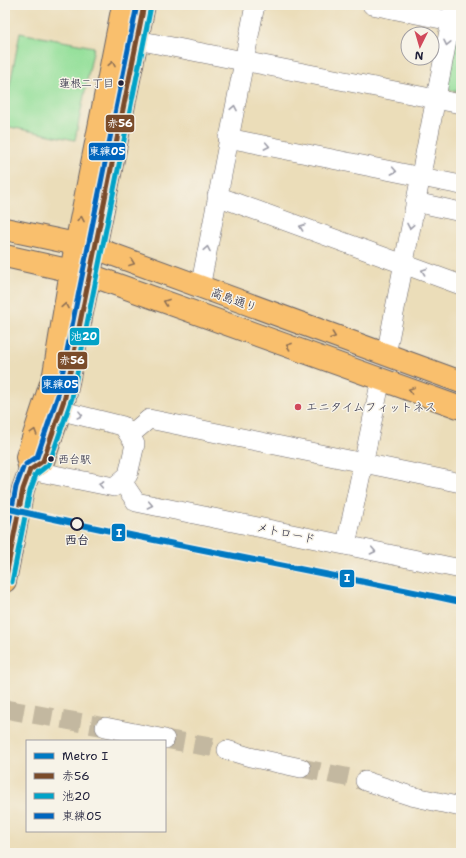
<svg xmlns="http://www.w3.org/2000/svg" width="466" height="858" viewBox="0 0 466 858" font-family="'Shantell Sans','Klee One',sans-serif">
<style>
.green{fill:#96e09b;stroke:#5c816b}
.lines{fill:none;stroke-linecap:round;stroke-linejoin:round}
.minor-tunnel{stroke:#c3b8a0;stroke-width:19;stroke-dasharray:19 10;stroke-linecap:butt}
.minor-casing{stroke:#686367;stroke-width:20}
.major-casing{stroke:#686367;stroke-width:24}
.minor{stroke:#fff;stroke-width:19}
.major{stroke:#f9bf6d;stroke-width:22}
.bus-1-casing{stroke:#f7f3e8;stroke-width:8}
.bus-2-casing{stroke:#f7f3e8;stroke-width:8}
.bus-3-casing{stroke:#f7f3e8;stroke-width:8}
.bus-1{stroke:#7a4b2a;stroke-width:5}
.bus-2{stroke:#02a2c7;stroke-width:5}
.bus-3{stroke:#0065bd;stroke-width:5}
.metro-1-casing{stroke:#f7f3e8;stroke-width:9}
.metro-1{stroke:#0079c2;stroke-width:6}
.oneway{stroke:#9c9ca7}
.oneway2{stroke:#8e7054}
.bus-dot{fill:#22223b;stroke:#f7f3e8;stroke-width:1.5}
.poi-dot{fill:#d1495b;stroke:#f7f3e8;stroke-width:1.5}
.stop-dot{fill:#f7f3e8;stroke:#22223b;stroke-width:2}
.labels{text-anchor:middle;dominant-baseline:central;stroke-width:3;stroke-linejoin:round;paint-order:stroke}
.bus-label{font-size:11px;fill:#22223b;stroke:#f7f3e8;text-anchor:end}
.street-label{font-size:12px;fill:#22223b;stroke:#f7f3e8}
.poi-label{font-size:12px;fill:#22223b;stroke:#f7f3e8;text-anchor:start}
.stop-label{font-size:12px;font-weight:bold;fill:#22223b;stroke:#f7f3e8}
.line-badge{stroke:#f7f3e8;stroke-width:1.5}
.badge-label{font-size:11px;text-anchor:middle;font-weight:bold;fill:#fff}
</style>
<rect width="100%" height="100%" fill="#f7f3e8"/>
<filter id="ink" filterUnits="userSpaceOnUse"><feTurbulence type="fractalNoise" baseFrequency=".025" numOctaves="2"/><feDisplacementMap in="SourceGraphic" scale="8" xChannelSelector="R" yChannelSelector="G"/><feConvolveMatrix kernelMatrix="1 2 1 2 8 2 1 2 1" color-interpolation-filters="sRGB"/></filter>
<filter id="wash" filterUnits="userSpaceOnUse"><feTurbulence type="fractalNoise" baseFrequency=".012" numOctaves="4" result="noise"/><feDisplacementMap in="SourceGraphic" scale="16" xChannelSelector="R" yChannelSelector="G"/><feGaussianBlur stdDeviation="0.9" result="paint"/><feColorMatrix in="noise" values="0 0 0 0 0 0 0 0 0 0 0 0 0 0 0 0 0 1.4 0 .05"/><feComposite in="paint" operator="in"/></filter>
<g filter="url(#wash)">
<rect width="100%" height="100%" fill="#ebddb9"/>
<g class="green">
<path d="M461,7V92L450,90L446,84Z"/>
<path d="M20,33L94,47L75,140L5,126V110Z"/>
</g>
</g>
<g filter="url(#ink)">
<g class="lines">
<g class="minor-tunnel">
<path d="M5,709L105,727"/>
<path d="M165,739L227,750"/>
<path d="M301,768L365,781"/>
</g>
<defs>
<g id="minor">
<path d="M372,5L451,21"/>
<path d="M137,40L461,104"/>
<path d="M228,138L461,185"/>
<path d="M217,196L461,285"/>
<path d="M415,202L461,212"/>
<path d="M200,288L255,5"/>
<path d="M386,355L454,5"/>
<path d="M130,435L149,419L461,483"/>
<path d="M30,470L114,487L128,475L135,444L123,426L46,407"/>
<path d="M122,481L136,502L461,569"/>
<path d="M346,545L381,379"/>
<path d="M105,727L165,739"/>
<path d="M227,750L250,757L301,768"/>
<path d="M365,781L411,796L461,807"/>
</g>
<g id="major">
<path d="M5,229L95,248L461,382"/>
<path d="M5,256L90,275L461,408"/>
<path d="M30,470L43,461L65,397L144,5"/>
<path d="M30,470L27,457L54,374L71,271L123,5"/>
<path d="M5,581L23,489L30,470"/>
</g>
</defs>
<use href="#minor" class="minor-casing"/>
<use href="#major" class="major-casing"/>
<use href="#minor" class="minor"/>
<use href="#major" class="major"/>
<defs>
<g id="bus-1">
<path d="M30,470L43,461L65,397L144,5"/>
<path d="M5,581L23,489L30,470"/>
</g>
<g id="bus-2">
<path d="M34,476L49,464L72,398L151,6"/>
<path d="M12,582L30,491L37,472"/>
</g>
<g id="bus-3">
<path d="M26,464L37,457L58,395L137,5"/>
<path d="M5,545L16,487L23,468"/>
</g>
</defs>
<use href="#bus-1" class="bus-1-casing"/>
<use href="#bus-2" class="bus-2-casing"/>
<use href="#bus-3" class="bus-3-casing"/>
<use href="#bus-1" class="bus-1"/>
<use href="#bus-2" class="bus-2"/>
<use href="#bus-3" class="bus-3"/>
<defs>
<path id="metro-1" d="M5,508C156,543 309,569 461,602"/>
</defs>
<use href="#metro-1" class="metro-1-casing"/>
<use href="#metro-1" class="metro-1"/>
</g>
<defs><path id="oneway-chevron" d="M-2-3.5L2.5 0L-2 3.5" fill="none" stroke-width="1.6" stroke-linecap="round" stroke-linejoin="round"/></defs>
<g class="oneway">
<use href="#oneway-chevron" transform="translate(447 43) rotate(102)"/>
<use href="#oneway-chevron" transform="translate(234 108) rotate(-79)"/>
<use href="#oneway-chevron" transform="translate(267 146) rotate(11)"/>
<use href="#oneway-chevron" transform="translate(394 171) rotate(11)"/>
<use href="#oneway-chevron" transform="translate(410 226) rotate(101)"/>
<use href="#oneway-chevron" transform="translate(302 227) rotate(-160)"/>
<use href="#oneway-chevron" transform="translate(207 249) rotate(-79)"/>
<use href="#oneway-chevron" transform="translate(424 271) rotate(-160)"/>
<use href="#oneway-chevron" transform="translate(80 415) rotate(14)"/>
<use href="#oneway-chevron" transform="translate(101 484) rotate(-169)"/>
<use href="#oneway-chevron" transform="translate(150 505) rotate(12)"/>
<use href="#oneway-chevron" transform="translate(373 551) rotate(12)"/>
</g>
<g class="oneway2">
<use href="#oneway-chevron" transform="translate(112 64) rotate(-79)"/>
<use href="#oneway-chevron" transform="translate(81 219) rotate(-79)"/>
<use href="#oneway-chevron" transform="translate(132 263) rotate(20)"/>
<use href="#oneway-chevron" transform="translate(166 302) rotate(-160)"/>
<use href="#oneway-chevron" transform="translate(65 306) rotate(-80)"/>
<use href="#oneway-chevron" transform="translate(333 336) rotate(20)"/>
<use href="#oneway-chevron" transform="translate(289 346) rotate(-160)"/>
<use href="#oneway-chevron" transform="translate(411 390) rotate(-160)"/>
<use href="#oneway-chevron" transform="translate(34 432) rotate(-73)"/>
</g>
</g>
<g class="bus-dot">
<circle cx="121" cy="83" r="3.5"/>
<circle cx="51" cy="459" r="3.5"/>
</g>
<circle class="poi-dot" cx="298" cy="407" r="4"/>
<circle class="stop-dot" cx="77" cy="524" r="6"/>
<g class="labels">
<g class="bus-label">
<text x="114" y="83">蓮根二丁目</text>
<text x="58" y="459" text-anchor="start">西台駅</text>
</g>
<g class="street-label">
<text transform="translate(234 300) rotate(20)">高島通り</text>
<text transform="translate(286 533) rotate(12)">メトロード</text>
</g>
<g class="poi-label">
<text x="306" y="407">エニタイムフィットネス</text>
</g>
<g class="stop-label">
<text x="77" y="540">西台</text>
</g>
</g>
<g class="line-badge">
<rect x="105" y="114" width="30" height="19" rx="4" fill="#7a4b2a"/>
<rect x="88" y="142" width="38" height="19" rx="4" fill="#0065bd"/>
<rect x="69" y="327" width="31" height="19" rx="4" fill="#02a2c7"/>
<rect x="57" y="351" width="31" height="19" rx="4" fill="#7a4b2a"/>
<rect x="41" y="375" width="38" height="19" rx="4" fill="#0065bd"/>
<rect x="111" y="523" width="15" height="19" rx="4" fill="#0079c2"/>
<rect x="339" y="569" width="16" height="19" rx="4" fill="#0079c2"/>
</g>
<g class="badge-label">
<text x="120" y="127">赤56</text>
<text x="107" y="155">東練05</text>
<text x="84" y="340">池20</text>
<text x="72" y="364">赤56</text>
<text x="60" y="388">東練05</text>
<text x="119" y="537">I</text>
<text x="347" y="582">I</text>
</g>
<rect width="466" height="858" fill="none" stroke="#f7f3e8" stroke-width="20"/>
<rect x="26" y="740" width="140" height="92" fill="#f7f3e8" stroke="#a29fa3"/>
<rect x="34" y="753" width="20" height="6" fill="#0079c2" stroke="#a29fa3"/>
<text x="62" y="760" font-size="12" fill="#22223b">Metro I</text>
<rect x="34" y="773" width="20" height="6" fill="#7a4b2a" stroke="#a29fa3"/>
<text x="62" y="780" font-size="12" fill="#22223b">赤56</text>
<rect x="34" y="793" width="20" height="6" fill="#02a2c7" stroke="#a29fa3"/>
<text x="62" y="800" font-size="12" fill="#22223b">池20</text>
<rect x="34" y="813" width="20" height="6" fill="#0065bd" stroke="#a29fa3"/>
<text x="62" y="820" font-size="12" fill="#22223b">東練05</text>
<g transform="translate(420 46) rotate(185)"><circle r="19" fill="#f7f3e8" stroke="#a29fa3"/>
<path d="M0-3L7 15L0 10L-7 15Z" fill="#d1495b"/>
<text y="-6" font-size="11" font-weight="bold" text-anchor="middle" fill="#22223b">N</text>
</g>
</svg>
